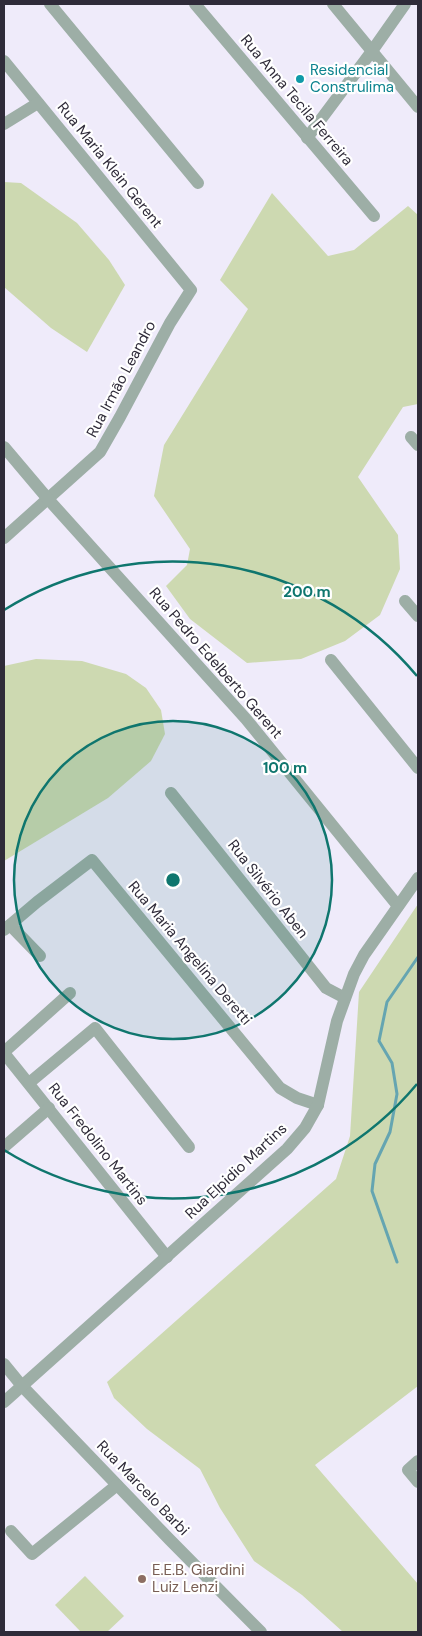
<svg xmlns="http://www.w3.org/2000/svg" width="422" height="1636" viewBox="0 0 422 1636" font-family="'DM Sans',sans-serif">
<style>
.green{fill:#cdd9b1}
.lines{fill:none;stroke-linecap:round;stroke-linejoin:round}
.stream{stroke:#65a5b1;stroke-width:3}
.minor{stroke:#9daea6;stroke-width:12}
.ring{fill:none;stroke:#0f766e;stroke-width:2.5}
.culture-dot{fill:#0f9aa8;stroke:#fff;stroke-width:2}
.education-dot{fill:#8d6e63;stroke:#fff;stroke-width:2}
.labels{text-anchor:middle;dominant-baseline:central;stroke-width:4.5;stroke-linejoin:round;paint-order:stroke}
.culture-label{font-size:15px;fill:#0d838f;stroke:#fff;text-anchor:start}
.street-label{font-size:15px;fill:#2f2b39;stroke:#fff}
.education-label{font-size:15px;fill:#785e54;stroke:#fff;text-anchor:start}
.centre{fill:#0f766e;stroke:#fff;stroke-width:2.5}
.ring-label{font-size:15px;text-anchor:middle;font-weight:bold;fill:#0f766e;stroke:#fff;stroke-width:4.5;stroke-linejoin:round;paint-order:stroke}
</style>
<rect width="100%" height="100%" fill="#efebfa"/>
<g class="green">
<path d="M4,182L21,183L77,223L109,260L125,285L87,352L51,328L4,287Z"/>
<path d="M272,193L328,256L354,250L408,206L418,215V404L403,407L358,477L398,535L400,569L380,615L345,641L301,659L247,663L190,619L166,586L187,565L190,549L154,496L164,445L248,309L220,280Z"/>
<path d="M36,659L82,661L126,674L146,688L161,710L165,734L151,761L108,798L4,861V666Z"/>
<path d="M418,904V1386L315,1465L418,1584V1632H343L302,1595L254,1561L220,1508L200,1469L147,1429L114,1398L107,1382L336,1179L350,1136L359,992Z"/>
<path d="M85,1576L124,1616L107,1632H81L55,1605Z"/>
</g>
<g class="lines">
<path class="stream" d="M397,1262L372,1191L375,1164L390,1132L397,1094L392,1063L379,1041L387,1002L418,957"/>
<g class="minor">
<path d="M50,4L198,183"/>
<path d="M195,4L374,216"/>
<path d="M333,4L418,107"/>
<path d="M4,61L191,290L170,323L120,417L100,452L4,538"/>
<path d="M4,124L38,103"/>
<path d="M307,138L372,51L405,4"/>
<path d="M411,437L418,445"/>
<path d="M4,447L48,499L246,719L398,906"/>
<path d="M405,601L418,616"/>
<path d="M331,660L418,768"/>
<path d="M171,793L326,988L345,998"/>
<path d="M10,925L40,956"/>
<path d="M4,930L37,902L92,860L280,1088L297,1098L318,1105"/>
<path d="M4,1052L70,993"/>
<path d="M4,1053L167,1257"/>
<path d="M29,1083L95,1028L189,1147"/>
<path d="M4,1147L49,1108"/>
<path d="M4,1364L22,1386L170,1540L261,1632"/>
<path d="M4,1402L287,1149L305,1128L318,1105L337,1021L354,974L364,955L418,878"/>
<path d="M418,1461L408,1470L418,1482"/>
<path d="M11,1531L32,1554L117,1485"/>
</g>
</g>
<circle cx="173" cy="880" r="159" fill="#0f766e" fill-opacity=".12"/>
<g class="ring">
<circle cx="173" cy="880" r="159"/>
<path d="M417 1084A318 318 0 0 1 4 1150M4 610A318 318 0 0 1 417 676"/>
</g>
<circle class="culture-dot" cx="300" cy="79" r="5"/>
<circle class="education-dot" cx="142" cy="1579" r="5"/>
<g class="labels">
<g class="culture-label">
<text x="310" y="70">Residencial<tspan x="310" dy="17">Construlima</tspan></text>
</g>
<g class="street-label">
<text transform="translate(297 100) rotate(50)">Rua Anna Tecila Ferreira</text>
<text transform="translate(110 165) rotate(51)">Rua Maria Klein Gerent</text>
<text transform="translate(121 379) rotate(-62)">Rua Irmão Leandro</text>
<text transform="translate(216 663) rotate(49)">Rua Pedro Edelberto Gerent</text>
<text transform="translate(268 889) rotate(52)">Rua Silvério Aben</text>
<text transform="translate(190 953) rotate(50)">Rua Maria Angelina Deretti</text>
<text transform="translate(98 1144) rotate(52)">Rua Fredolino Martins</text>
<text transform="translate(236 1171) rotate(-43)">Rua Elpidio Martins</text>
<text transform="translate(143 1488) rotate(46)">Rua Marcelo Barbi</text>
</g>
<g class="education-label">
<text x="152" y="1570">E.E.B. Giardini<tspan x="152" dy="17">Luiz Lenzi</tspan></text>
</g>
</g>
<circle cx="173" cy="880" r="8" class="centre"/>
<g class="ring-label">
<text x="307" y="597">200 m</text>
<text x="285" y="773">100 m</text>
</g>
<rect width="422" height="1636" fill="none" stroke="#2f2b39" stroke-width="10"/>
</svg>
